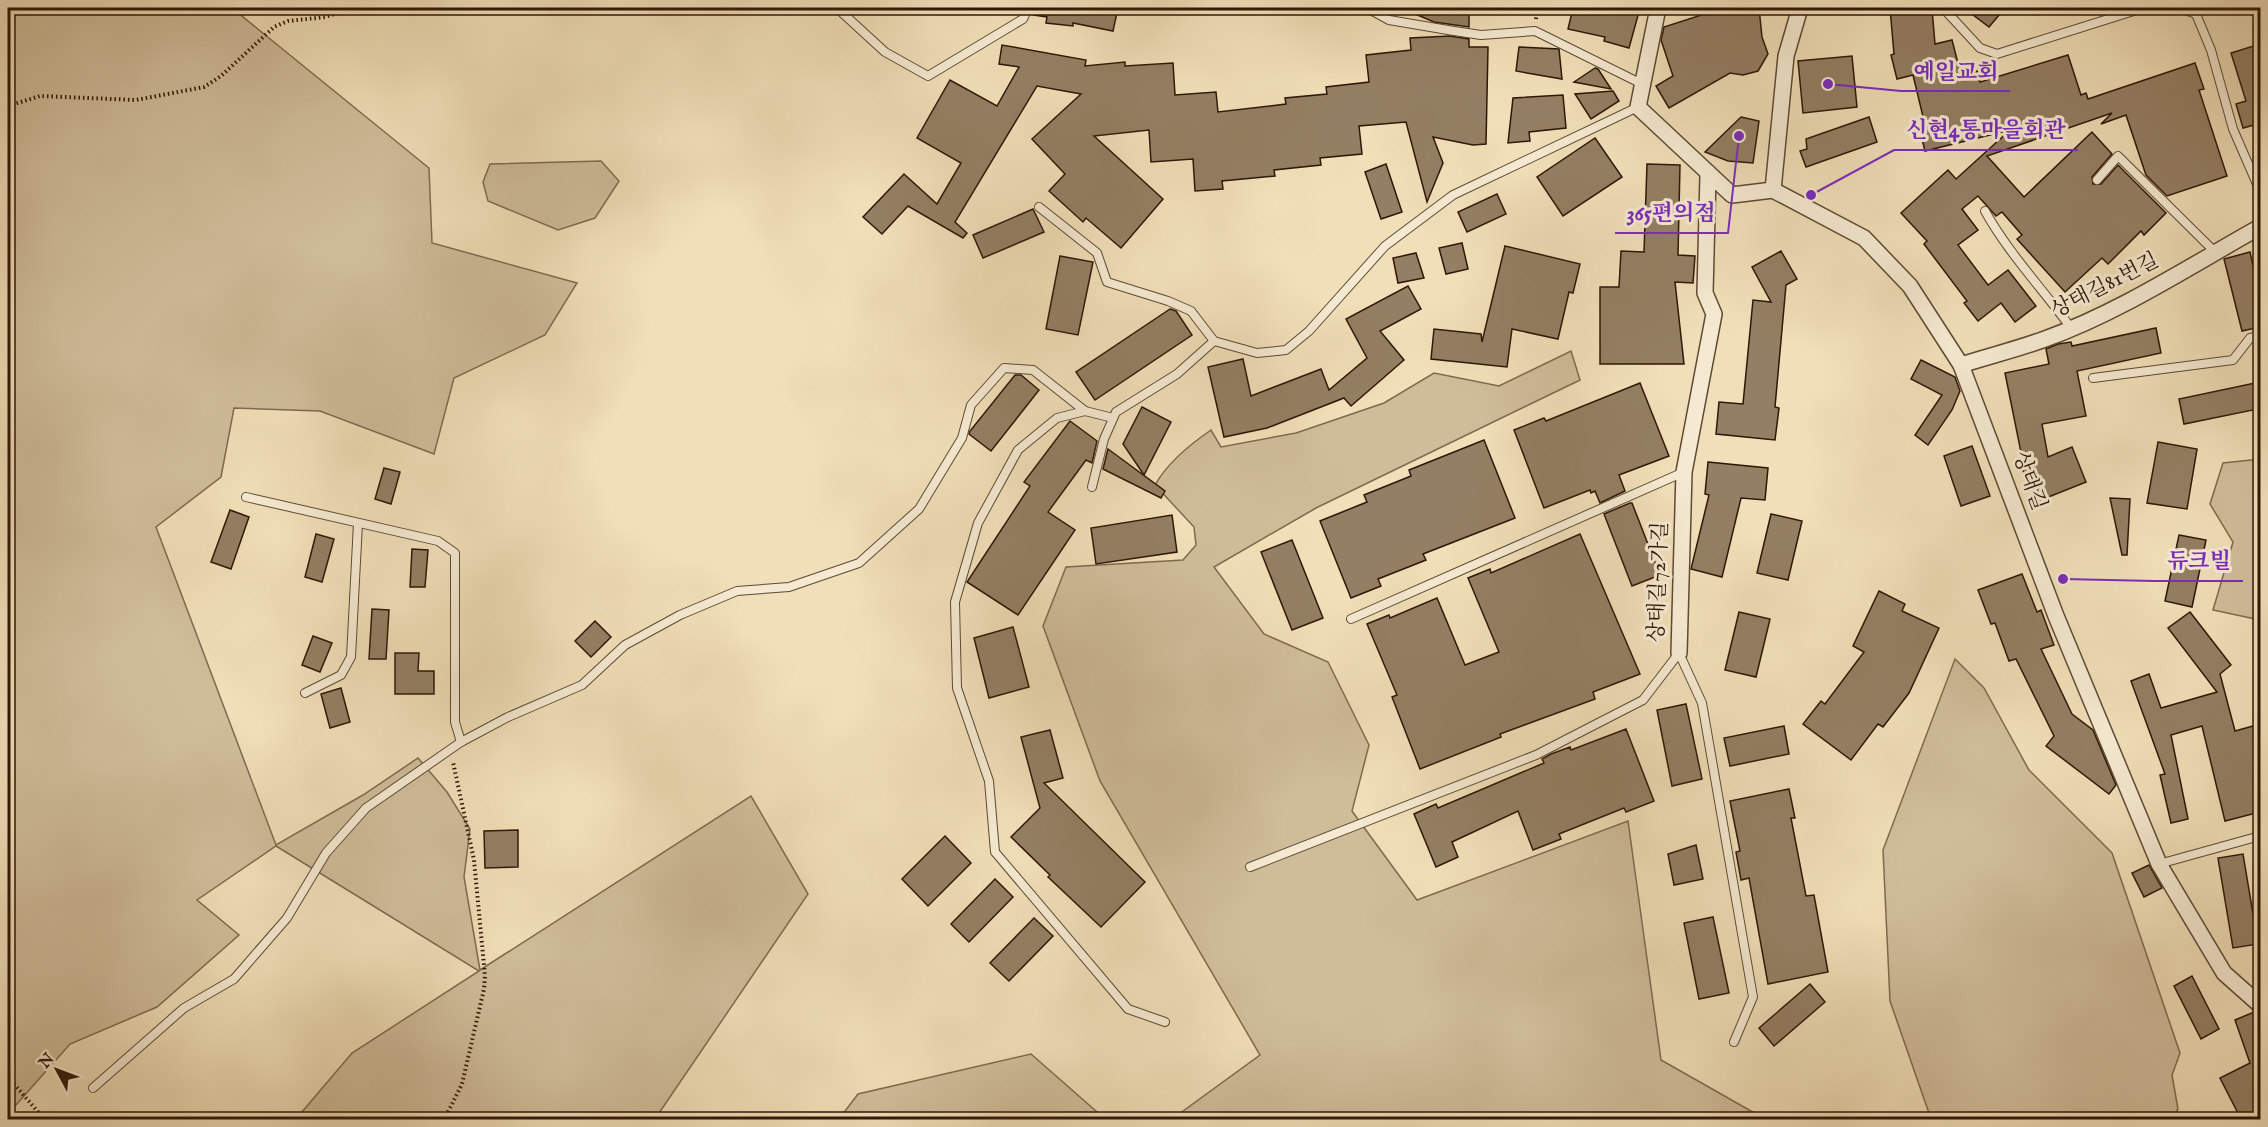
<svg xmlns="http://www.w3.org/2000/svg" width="2268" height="1127" viewBox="0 0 2268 1127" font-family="'IM FELL English','Noto Serif KR',serif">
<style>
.green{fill:#cfbd9a;stroke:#7e6a50;stroke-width:1.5}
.building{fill:#937f63;stroke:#2e1707;stroke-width:1.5}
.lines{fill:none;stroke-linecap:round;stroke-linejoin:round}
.service-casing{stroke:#5e4933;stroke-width:10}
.minor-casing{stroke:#5e4933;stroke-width:18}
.path{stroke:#2e1707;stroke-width:4;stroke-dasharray:1.5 3;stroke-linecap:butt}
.service{stroke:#f5ead1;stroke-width:8}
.minor{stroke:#f5ead1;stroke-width:15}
.labels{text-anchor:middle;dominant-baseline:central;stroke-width:6;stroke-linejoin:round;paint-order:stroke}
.street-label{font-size:21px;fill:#2e1707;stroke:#f5ead1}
.leader{fill:none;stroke:#7b2cbf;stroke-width:2}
.callout-dot{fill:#7b2cbf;stroke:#f5ead1;stroke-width:2}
.callout-label{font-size:22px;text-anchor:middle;font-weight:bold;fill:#7b2cbf;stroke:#f5ead1;stroke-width:6;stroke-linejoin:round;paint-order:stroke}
</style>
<rect width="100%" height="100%" fill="#f0dfb8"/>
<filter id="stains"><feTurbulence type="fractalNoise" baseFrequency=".00333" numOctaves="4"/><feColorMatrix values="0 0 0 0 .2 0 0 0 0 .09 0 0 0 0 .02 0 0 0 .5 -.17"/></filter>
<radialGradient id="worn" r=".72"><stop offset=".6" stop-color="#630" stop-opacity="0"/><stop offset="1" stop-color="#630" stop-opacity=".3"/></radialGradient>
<g class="green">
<path d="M8,8H232L429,168L432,243L577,283L545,335L454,378L434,454L320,411L234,408L221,477L156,527L276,845L363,795L418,758L447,792L470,829L464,877L480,970L751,796L808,894L655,1119H296L352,1053L479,971L276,846L197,900L239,935L157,1007L70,1044L8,1114Z"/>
<path d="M601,161L619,181L595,218L558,230L488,201L483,182L490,164Z"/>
<path d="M1571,351L1580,380L1316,508L1214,567L1264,634L1328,662L1369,745L1352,811L1417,900L1628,821L1661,1060L1758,1115V1119H1166H1172L1260,1055L1100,781L1043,626L1066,567L1183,560L1196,545L1194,527L1155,485C1168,462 1189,445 1211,430L1221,447L1296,433L1384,403L1434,373L1499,386Z"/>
<path d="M2260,459V620L2213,610L2233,542L2210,504L2223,463Z"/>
<path d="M1955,659L1984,688L2029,770L2112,853L2180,1053L2172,1075L2178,1109L2171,1119H1931L1890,1001L1883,850Z"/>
<path d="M1031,1054L1105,1119H839L858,1094Z"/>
</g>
<g class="building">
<path d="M1035,8H1118L1113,31L1073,23V26L1046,23L1047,17L1034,15Z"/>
<path d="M1401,8H1469V27L1434,22Z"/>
<path d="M1573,8L1613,12L1614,8H1640L1629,48L1604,41L1605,37L1568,29Z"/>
<path d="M1723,8H1759L1762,37L1768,54L1758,71L1743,75L1730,73L1669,108L1656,86L1673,76L1661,40L1664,27Z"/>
<path d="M1890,8L1932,9L1935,44L1952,40L1961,75L1978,71L1980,82L2068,55L2081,95L2086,93L2088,99L2195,63L2204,89L2199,90L2227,176L2167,196L2146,175L2126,115L2101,124L2112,113L1987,156L2024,197L2092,132L2112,154L2092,177L2093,184H2101L2118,165L2166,213L2144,235L2141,231L2108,264L2102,258L2065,292L2017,239L2022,235L2002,212L1996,216L1978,196L1962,209L1978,230L1958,245L1988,285L2008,270L2036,306L2015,322L2001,303L1978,321L1964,303L1967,301L1924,244L1927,241L1901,213L1948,170L1956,179L2010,130L1925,151L1919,127L1925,125L1913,75L1897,79L1891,55L1894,54Z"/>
<path d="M1964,8H2005L1989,27Z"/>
<path d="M1450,36L1469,39V47H1488L1486,144L1473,145L1433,137L1443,163L1427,202L1406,122L1359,126L1362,154L1320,158L1321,165L1274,170L1275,176L1222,181L1223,189L1195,191L1193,159L1151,162L1149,130L1094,136L1163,199L1121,248L1086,218L1083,222L1049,191L1065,174L1032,139L1081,94L1037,86L955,222L967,233L963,238L908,206L882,234L863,217L904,174L937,204L961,163L917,138L950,80L997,106L1019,67L999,64L1002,45L1086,60L1085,66L1125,62V66L1173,63L1175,95L1216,92L1218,112L1286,104L1285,98L1327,94L1326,87L1369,82L1366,55L1411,50L1410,38Z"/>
<path d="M2260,44V135L2257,136L2254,125L2243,128L2236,104L2246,101L2231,53Z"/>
<path d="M1519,47L1559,49L1562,79L1516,71Z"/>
<path d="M1852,56L1857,107L1803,113L1798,61Z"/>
<path d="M1595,68L1598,69L1611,89L1574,82Z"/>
<path d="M1613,91L1619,101L1591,119L1575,94Z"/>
<path d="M1563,95L1566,128L1529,132L1530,141L1508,143L1513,98Z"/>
<path d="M1741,117L1759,121L1753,163L1728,161L1705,152Z"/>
<path d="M1869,117L1877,142L1806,167L1800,151L1807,149L1806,139Z"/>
<path d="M1595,138L1622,177L1563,216L1537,177Z"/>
<path d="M1386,164L1402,212L1381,219L1365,172Z"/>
<path d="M1647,164L1680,165L1678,255L1695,256L1693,283L1675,282L1684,364H1600V287H1619L1621,251L1644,252Z"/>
<path d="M1497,194L1506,214L1467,232L1458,212Z"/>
<path d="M1033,209L1044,232L983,258L973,235Z"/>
<path d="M1462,243L1468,269L1446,274L1439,248Z"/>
<path d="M1505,246L1580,264L1573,293L1569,292L1558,339L1512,329L1507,367L1431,359L1434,329L1481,334L1482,342Z"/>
<path d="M1781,251L1797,279L1786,285L1775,407L1779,408L1775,440L1716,434L1719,402L1743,404L1753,300L1771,302L1752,267Z"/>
<path d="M2250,252L2260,297V327L2242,331L2224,259Z"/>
<path d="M1416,253L1424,278L1398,283L1393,258Z"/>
<path d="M1060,256L1093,262L1078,335L1046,329Z"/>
<path d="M1408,286L1421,309L1380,331L1404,360L1351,406L1344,398L1267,428L1224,437L1208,367L1243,359L1251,396L1321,369L1329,390L1367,358L1346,319Z"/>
<path d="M1170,309L1176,311L1192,335L1095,400L1076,372Z"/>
<path d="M2156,328L2161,353L2077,371L2086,416L2042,424L2048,457L2072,447L2086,482L2036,502L2022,468L2024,467L2005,373L2049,364L2046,349L2058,344L2071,342L2072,346Z"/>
<path d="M1921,360L1955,377L1960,391L1952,410L1928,445L1915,435L1942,395L1911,379Z"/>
<path d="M1015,375H1021L1039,390L991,451L969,434L970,431Z"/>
<path d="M2260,382L2258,409L2184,424L2179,399Z"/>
<path d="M1640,383L1669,456L1619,475L1625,491L1600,503L1595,491L1591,493L1590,490L1544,508L1514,430L1544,418L1546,421Z"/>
<path d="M1142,407L1171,422L1144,475L1123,444Z"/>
<path d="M1070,421L1097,441L1092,463L1086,460L1048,512L1075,530L1018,615L967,582L1030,486L1024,482Z"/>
<path d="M1484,440L1515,518L1423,554L1426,560L1378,579L1381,586L1351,598L1320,521L1367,502L1364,495L1411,476L1409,470Z"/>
<path d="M2158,442L2197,449L2187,509L2147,503Z"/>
<path d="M1972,446L1990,496L1961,506L1944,456Z"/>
<path d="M1108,449L1165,491L1161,498L1103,469Z"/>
<path d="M1708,462L1768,468L1765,500L1741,498L1722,577L1691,569L1709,495L1705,494Z"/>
<path d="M384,468L400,472L391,504L375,499Z"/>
<path d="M2110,498L2130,499L2127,555H2122Z"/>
<path d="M1630,503H1632L1660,575L1632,586L1604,514Z"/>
<path d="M230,510L249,517L231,569L211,562Z"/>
<path d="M1771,514L1802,521L1788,580L1757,573Z"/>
<path d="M1172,515L1177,552L1096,564L1091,528Z"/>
<path d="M316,534L334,539L322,582L305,577Z"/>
<path d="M1580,534L1640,674L1593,692L1595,699L1500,734L1501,737L1420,769L1392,697L1397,695L1367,624L1389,615L1390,618L1437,598L1465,665L1499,652L1468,578L1490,569L1491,573Z"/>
<path d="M2179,535L2206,540L2192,607L2165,601Z"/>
<path d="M1292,540L1323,618L1292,630L1261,552Z"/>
<path d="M412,549L428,550L425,587H410Z"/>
<path d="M2022,574L2037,612L2041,610L2054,645L2041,649L2072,714L2093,730L2116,785L2109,794L2046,746L2054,736L2016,659L2009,661L1995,623L1991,624L1978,590Z"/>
<path d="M1879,591L1905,604L1902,611L1939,628L1909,693L1883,727L1878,724L1851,760L1803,724L1821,701L1825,704L1864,652L1853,646Z"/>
<path d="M372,609L389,610L386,659H369Z"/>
<path d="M1739,612L1770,619L1756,677L1725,670Z"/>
<path d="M2190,612L2231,665L2220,674L2235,731L2260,724V812L2225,821L2202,726L2171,735L2188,819L2171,823L2160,775L2165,774L2131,681L2149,674L2161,708L2217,692L2168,628Z"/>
<path d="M595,621L611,637L591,657L575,641Z"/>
<path d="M1013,627L1029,687L989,698L974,638Z"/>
<path d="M313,636L332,643L320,672L302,665Z"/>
<path d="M395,653H419L418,671H434V694H395Z"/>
<path d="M341,688L350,722L330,728L321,694Z"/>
<path d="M1686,704L1702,779L1672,786L1657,710Z"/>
<path d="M1784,726L1789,754L1730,766L1724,738Z"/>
<path d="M1626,729L1654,801L1626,812L1624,808L1559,834L1561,839L1533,850L1518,811L1452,842L1458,857L1436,867L1414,814L1436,804L1438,808L1544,763L1542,759L1551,754L1570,747L1571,750Z"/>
<path d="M1050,730L1063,778L1044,783L1145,882L1101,927L1048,877L1050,875L1011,837L1040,808L1021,737Z"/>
<path d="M1789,789L1795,818H1791L1806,896L1814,895L1828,972L1768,984L1749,878L1741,880L1736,852L1740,851L1730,801Z"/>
<path d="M518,830V867L485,868L484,831Z"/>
<path d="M945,836L971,863L928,906L902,879Z"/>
<path d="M1696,845L1703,879L1674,885L1668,854Z"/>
<path d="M2243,854L2258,944L2233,948L2218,858Z"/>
<path d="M2149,865L2162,888L2144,897L2132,873Z"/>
<path d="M995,879L1013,897L969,942L951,924Z"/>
<path d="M1713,917L1729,993L1699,999L1684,923Z"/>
<path d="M1034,918L1053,936L1009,981L990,963Z"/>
<path d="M2192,976L2219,1029L2201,1039L2174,986Z"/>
<path d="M1810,984L1825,1002L1774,1046L1759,1028Z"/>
<path d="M2254,1012L2260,1014V1119H2241L2220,1078L2250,1063L2235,1020Z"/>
</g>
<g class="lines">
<defs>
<g id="service">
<path d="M837,8L885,52L928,76L1023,19L1028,8"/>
<path d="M1367,8L1389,20L1454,31L1481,35L1535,31L1642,84"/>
<path d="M1943,8L1980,48L1997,54L2143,8"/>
<path d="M2181,8L2196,14L2211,50L2233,129L2260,191"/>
<path d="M2097,180L2118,156L2215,252"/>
<path d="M1039,207L1097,253L1107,282L1168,301L1191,311L1214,341L1257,353L1286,350L1309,331L1385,246L1453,195L1638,107"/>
<path d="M1985,211C2009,254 2042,288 2071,328"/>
<path d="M2093,378L2233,360L2250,338L2260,336"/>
<path d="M1113,418L1085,411L1057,418L1018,450L978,523L955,602L957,688L989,781L995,852L1128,1009L1165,1022"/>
<path d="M1092,487L1104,439L1116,412L1177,374L1214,341"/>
<path d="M246,497L438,541L455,553V722L461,742"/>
<path d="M1351,619L1684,472"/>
<path d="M305,693L341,675L351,657L358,523"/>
<path d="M2159,864L2260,836"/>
<path d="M1250,867L1536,755L1643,700L1679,653L1702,703L1753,997L1734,1042"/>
<path d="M93,1088L184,1008L234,979L287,918L326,853L366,808L461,742L508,717L582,685L625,645L680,615L737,591L789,587L859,563L919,509L962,438L971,405L1004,368L1033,370L1085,411"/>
</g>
<g id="minor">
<path d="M1658,8L1638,107L1732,195L1773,190"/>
<path d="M1800,8L1786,56L1773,190L1864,238L1910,286L1961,365L2056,616L2159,864L2224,973L2260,1005"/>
<path d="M1961,365C1989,356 2018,349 2045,339C2120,312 2190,266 2260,227"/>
<path d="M1679,653L1684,472L1714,314L1705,293L1708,175"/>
</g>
</defs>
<use href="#service" class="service-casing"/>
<use href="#minor" class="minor-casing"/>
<g class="path">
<path d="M1536,19L1537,8"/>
<path d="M8,106L40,96L136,100L204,87L221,76L274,27L288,21L325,17L338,13L342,8"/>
<path d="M8,1077L45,1120"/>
<path d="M444,1120L462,1084L484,989L485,976L474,860L453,762"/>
</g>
<use href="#service" class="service"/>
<use href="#minor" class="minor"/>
</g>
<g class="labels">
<g class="street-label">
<text transform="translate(2105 286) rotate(-27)">상태길81번길</text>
<text transform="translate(2029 481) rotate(70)">상태길</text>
<text transform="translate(1659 582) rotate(-88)">상태길72가길</text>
</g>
</g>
<path class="leader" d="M1828 84L1901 91H2010M1811 195L1894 150H2078M1739 136L1728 233H1615M2063 579L2155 581H2243"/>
<g class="callout-dot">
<circle cx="1828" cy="84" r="6"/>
<circle cx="1811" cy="195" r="6"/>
<circle cx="1739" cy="136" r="6"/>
<circle cx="2063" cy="579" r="6"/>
</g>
<g class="callout-label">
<text x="1956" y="79">예일교회</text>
<text x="1986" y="137">신현4통마을회관</text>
<text x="1671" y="220">365편의점</text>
<text x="2199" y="568">듀크빌</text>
</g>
<rect width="2268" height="1127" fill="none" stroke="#f0dfb8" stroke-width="30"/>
<rect x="9" y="9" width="2250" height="1109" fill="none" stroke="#2e1707" stroke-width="3"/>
<rect x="15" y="15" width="2238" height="1097" fill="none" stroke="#2e1707" stroke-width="1.5"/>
<g transform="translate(57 1070) rotate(311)" stroke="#f5ead1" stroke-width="4.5" paint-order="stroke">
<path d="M0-4.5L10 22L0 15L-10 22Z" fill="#2e1707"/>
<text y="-9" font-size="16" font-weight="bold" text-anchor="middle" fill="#2e1707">N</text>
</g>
<rect width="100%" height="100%" filter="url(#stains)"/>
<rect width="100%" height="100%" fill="url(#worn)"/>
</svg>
